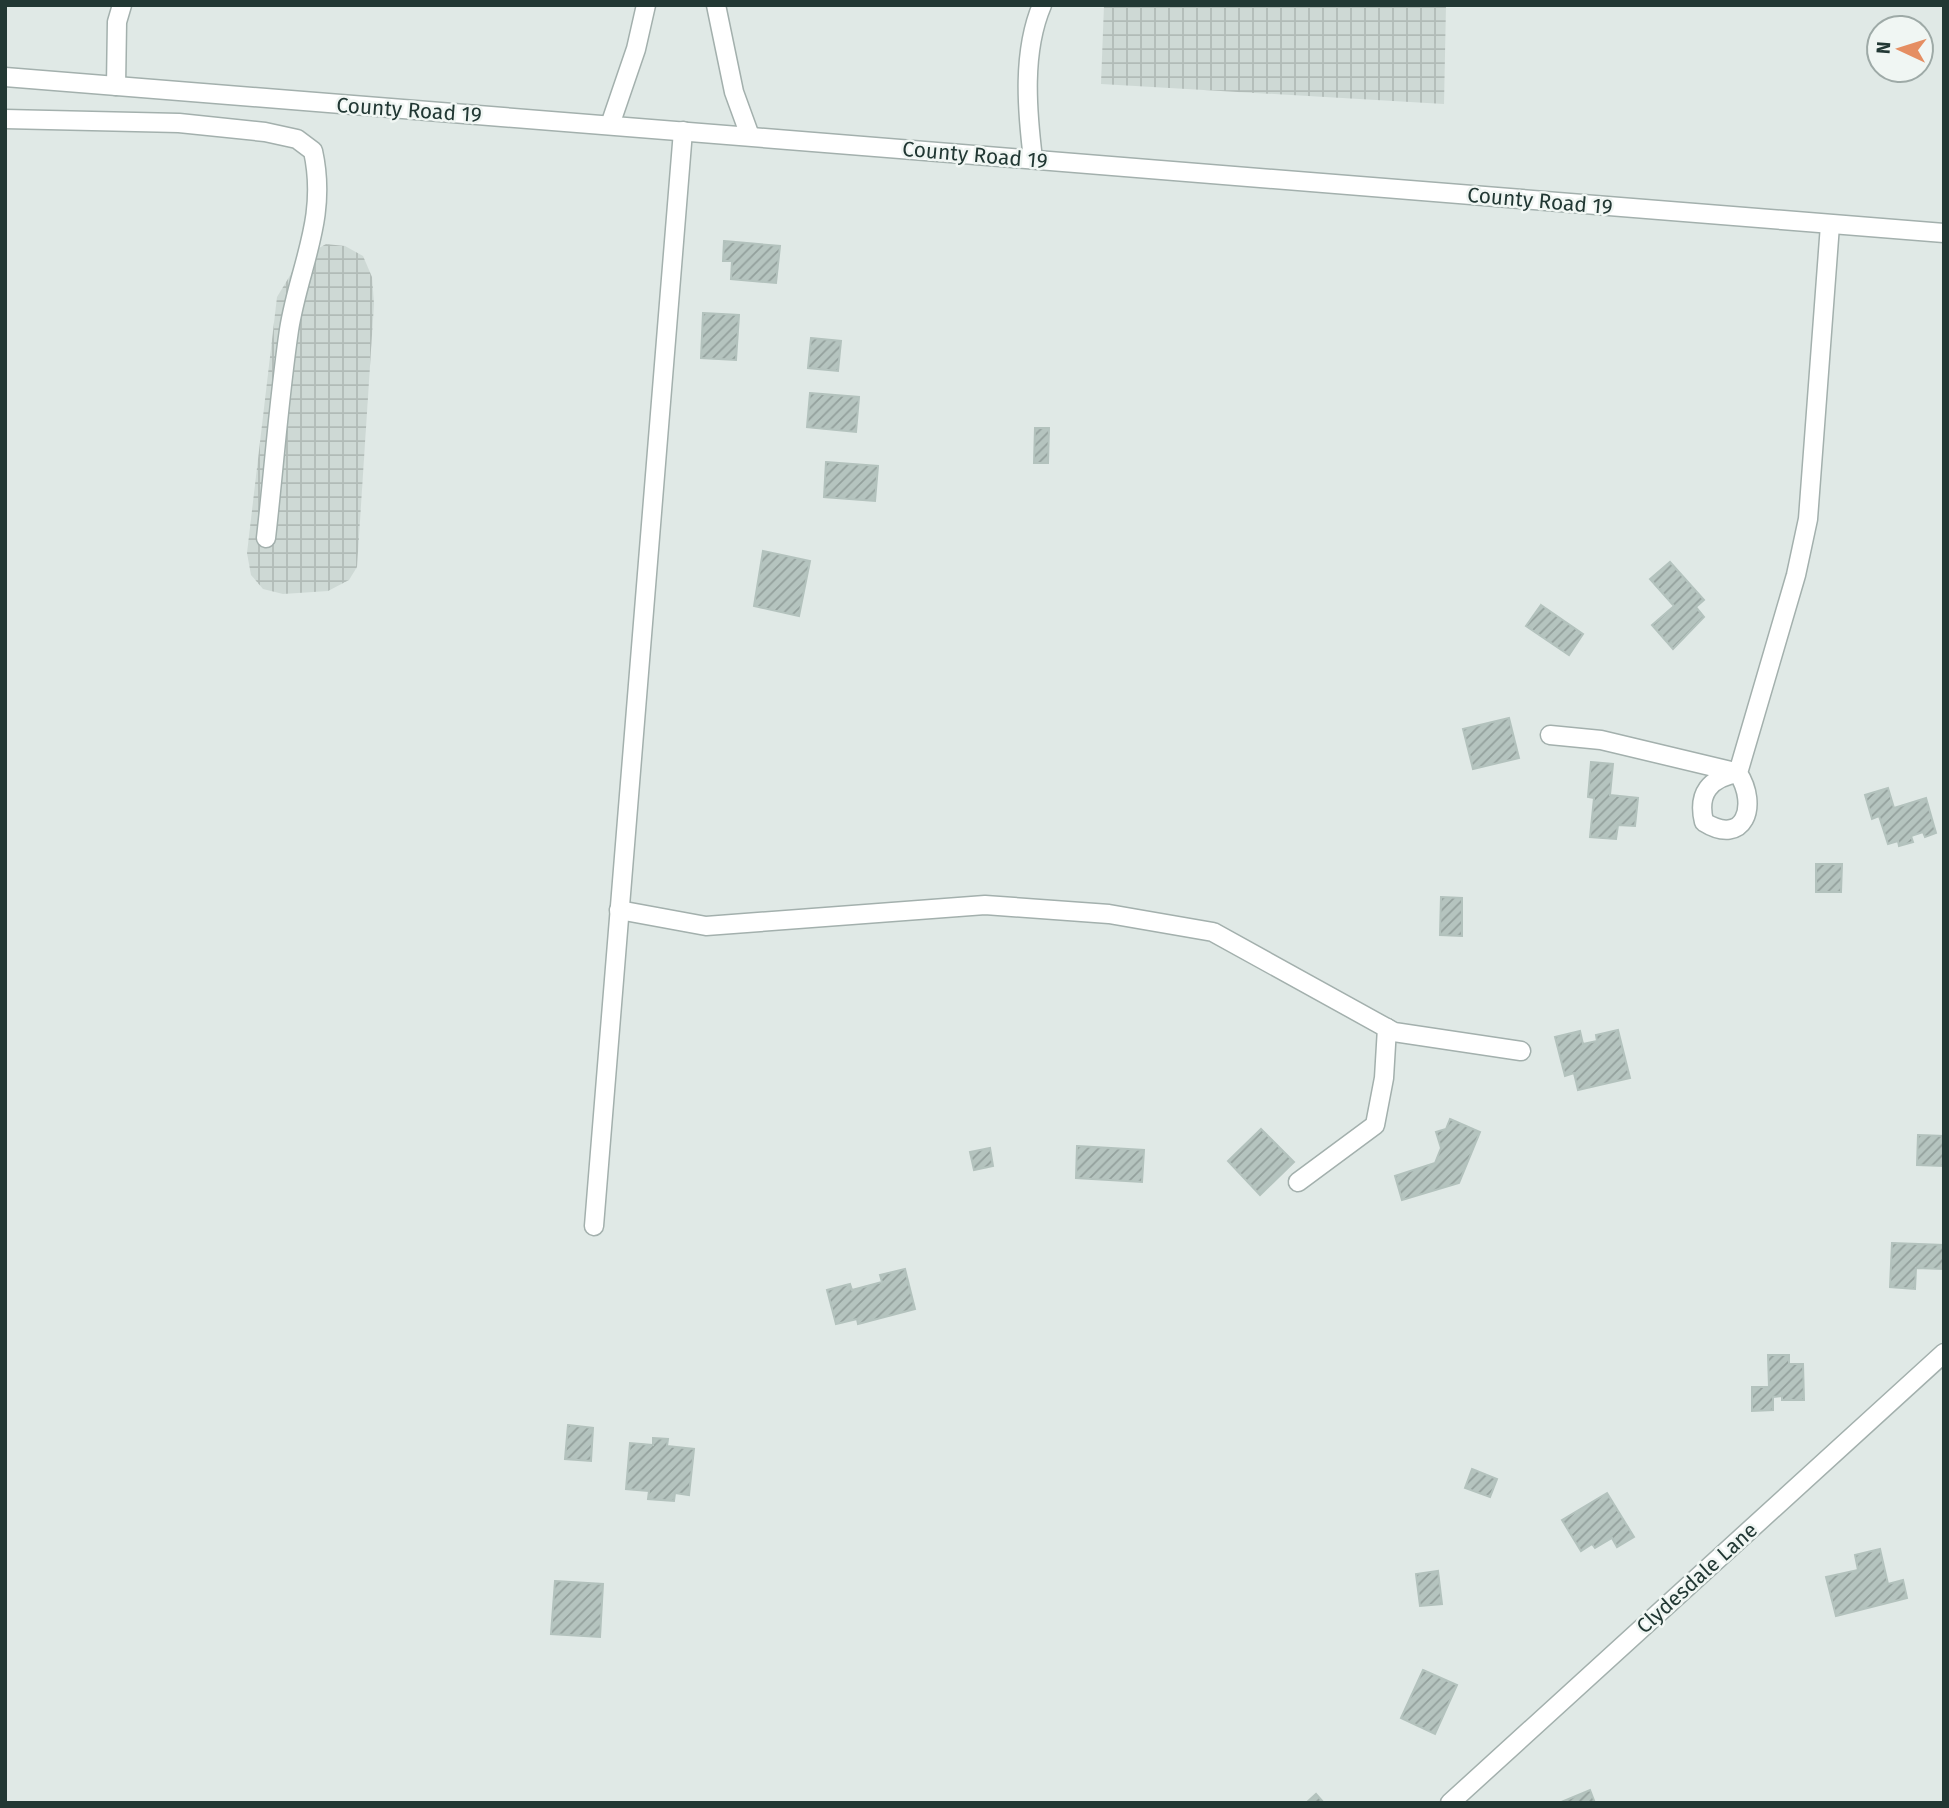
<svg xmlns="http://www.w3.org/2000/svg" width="1949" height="1808" viewBox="0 0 1949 1808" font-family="'Fira Sans',sans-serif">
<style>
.industrial{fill:url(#industrial-grid)}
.building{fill:url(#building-hatch);stroke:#b3c2bd;stroke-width:2}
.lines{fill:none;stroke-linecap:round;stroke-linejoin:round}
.minor-casing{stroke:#a3b0ad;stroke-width:21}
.minor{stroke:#fff;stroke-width:18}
.labels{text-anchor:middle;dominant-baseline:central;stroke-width:5;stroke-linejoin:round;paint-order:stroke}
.street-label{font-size:21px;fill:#223834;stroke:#f0f6f3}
</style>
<defs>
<pattern id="industrial-grid" width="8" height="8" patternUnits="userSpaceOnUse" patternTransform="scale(1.75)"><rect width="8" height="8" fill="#ced9d5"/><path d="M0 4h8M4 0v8" fill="none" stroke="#b1bbb7"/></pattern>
<pattern id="building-hatch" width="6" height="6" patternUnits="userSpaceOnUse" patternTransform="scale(1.75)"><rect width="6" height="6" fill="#b5c4bf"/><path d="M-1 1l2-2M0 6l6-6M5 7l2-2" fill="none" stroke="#93a09c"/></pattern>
</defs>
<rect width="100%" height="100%" fill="#e0e9e6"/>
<g class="industrial">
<path d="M1104,5H1446L1444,104L1101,84Z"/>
<path d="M326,244L345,246L363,256L372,277L374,304L357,567L349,580L328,591L283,594L263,589L251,575L247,553L277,297L300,259Z"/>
</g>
<g class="building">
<path d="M724,241L780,246L776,283L731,279L732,261H723Z"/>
<path d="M703,313L739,315L736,360L701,358Z"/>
<path d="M811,338L841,341L838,371L808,368Z"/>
<path d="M810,393L859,397L856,432L807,427Z"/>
<path d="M1035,428H1049L1048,463H1034Z"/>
<path d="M826,462L878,466L875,501L824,497Z"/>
<path d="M763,551L810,561L799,616L754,606Z"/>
<path d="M1670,562L1704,600L1696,607L1704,617L1673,649L1652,625L1674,606L1650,579Z"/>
<path d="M1541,605L1583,634L1569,655L1526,626Z"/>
<path d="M1509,718L1519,758L1473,769L1463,729Z"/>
<path d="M1591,762L1613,764L1610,795L1638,798L1635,826L1618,825L1616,839L1590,837L1594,798L1588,797Z"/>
<path d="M1888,788L1894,808L1926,798L1936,833L1925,837L1923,832L1911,836L1913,842L1899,846L1898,841L1888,844L1879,816L1872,819L1865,795Z"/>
<path d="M1816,864H1842L1841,892H1816Z"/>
<path d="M1441,897L1462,898V936L1440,935Z"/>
<path d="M1618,1030L1630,1078L1578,1090L1574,1073L1565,1076L1555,1037L1580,1031L1583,1044L1597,1041L1596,1035Z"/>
<path d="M1450,1119L1480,1132L1459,1183L1402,1200L1395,1176L1435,1163L1441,1148L1436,1132L1446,1129Z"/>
<path d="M1261,1129L1294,1162L1260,1195L1228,1161Z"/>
<path d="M1918,1135L1944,1136V1166L1917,1165Z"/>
<path d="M1077,1146L1144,1150L1142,1182L1076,1178Z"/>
<path d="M990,1148L993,1166L974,1170L970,1152Z"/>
<path d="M1892,1243L1944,1245L1943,1269L1916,1268L1915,1289L1890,1287Z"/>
<path d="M905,1269L915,1309L858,1324L857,1319L836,1324L827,1290L850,1284L852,1290L882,1282L880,1275Z"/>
<path d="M1768,1355H1789V1364H1803L1804,1400H1782V1396L1773,1397V1410L1752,1411V1387H1769Z"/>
<path d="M568,1425L593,1428L591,1461L565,1459Z"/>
<path d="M653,1438L668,1439L667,1446L694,1449L689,1495L675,1493L674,1501L648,1499L649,1491L626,1489L630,1443L653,1445Z"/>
<path d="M1472,1469L1497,1479L1490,1497L1465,1488Z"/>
<path d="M1607,1493L1634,1537L1617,1547L1612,1538L1595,1548L1592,1544L1581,1551L1562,1520Z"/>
<path d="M1880,1549L1888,1584L1903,1580L1907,1598L1836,1616L1826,1577L1858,1570L1855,1555Z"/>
<path d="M1438,1571L1442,1604L1420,1606L1416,1574Z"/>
<path d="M555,1581L603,1584L600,1637L551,1634Z"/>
<path d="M1423,1670L1457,1685L1435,1734L1401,1718Z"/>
<path d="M1590,1790L1595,1803H1559Z"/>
<path d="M1316,1794L1324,1803H1306Z"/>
</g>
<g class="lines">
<defs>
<g id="minor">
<path d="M716,5L734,92L750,136"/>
<path d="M5,77L1944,233"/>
<path d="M116,86L117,22L122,5"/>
<path d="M5,119L179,123L265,132L297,139L313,151C328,219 299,266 289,330C279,398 274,468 266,538"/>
<path d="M610,125L636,49L646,5"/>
<path d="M1033,159C1027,110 1022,52 1042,5"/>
<path d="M1550,735L1601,740L1735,772"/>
<path d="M1738,773C1710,778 1697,793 1704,822C1744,847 1759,806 1738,773L1796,575L1808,519L1830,225"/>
<path d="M619,910L706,926L985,905L1109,914L1213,932L1394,1032L1521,1051"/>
<path d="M1298,1182L1375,1125L1384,1078L1387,1028"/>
<path d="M594,1226L683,131"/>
<path d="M1450,1803L1944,1353"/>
</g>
</defs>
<use href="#minor" class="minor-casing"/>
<use href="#minor" class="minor"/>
</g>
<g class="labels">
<g class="street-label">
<text transform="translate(409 110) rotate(4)">County Road 19</text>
<text transform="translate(975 155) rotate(5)">County Road 19</text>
<text transform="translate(1540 201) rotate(5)">County Road 19</text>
<text transform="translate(1697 1578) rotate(-42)">Clydesdale Lane</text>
</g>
</g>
<rect width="1949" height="1808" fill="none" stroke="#223834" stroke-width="14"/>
<g transform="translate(1900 49) rotate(274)"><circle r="33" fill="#f0f6f3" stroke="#9eaaa7" stroke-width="2"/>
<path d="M0-5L12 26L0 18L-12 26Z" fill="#e58e62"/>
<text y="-10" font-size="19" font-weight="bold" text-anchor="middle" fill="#223834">N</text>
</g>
</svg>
